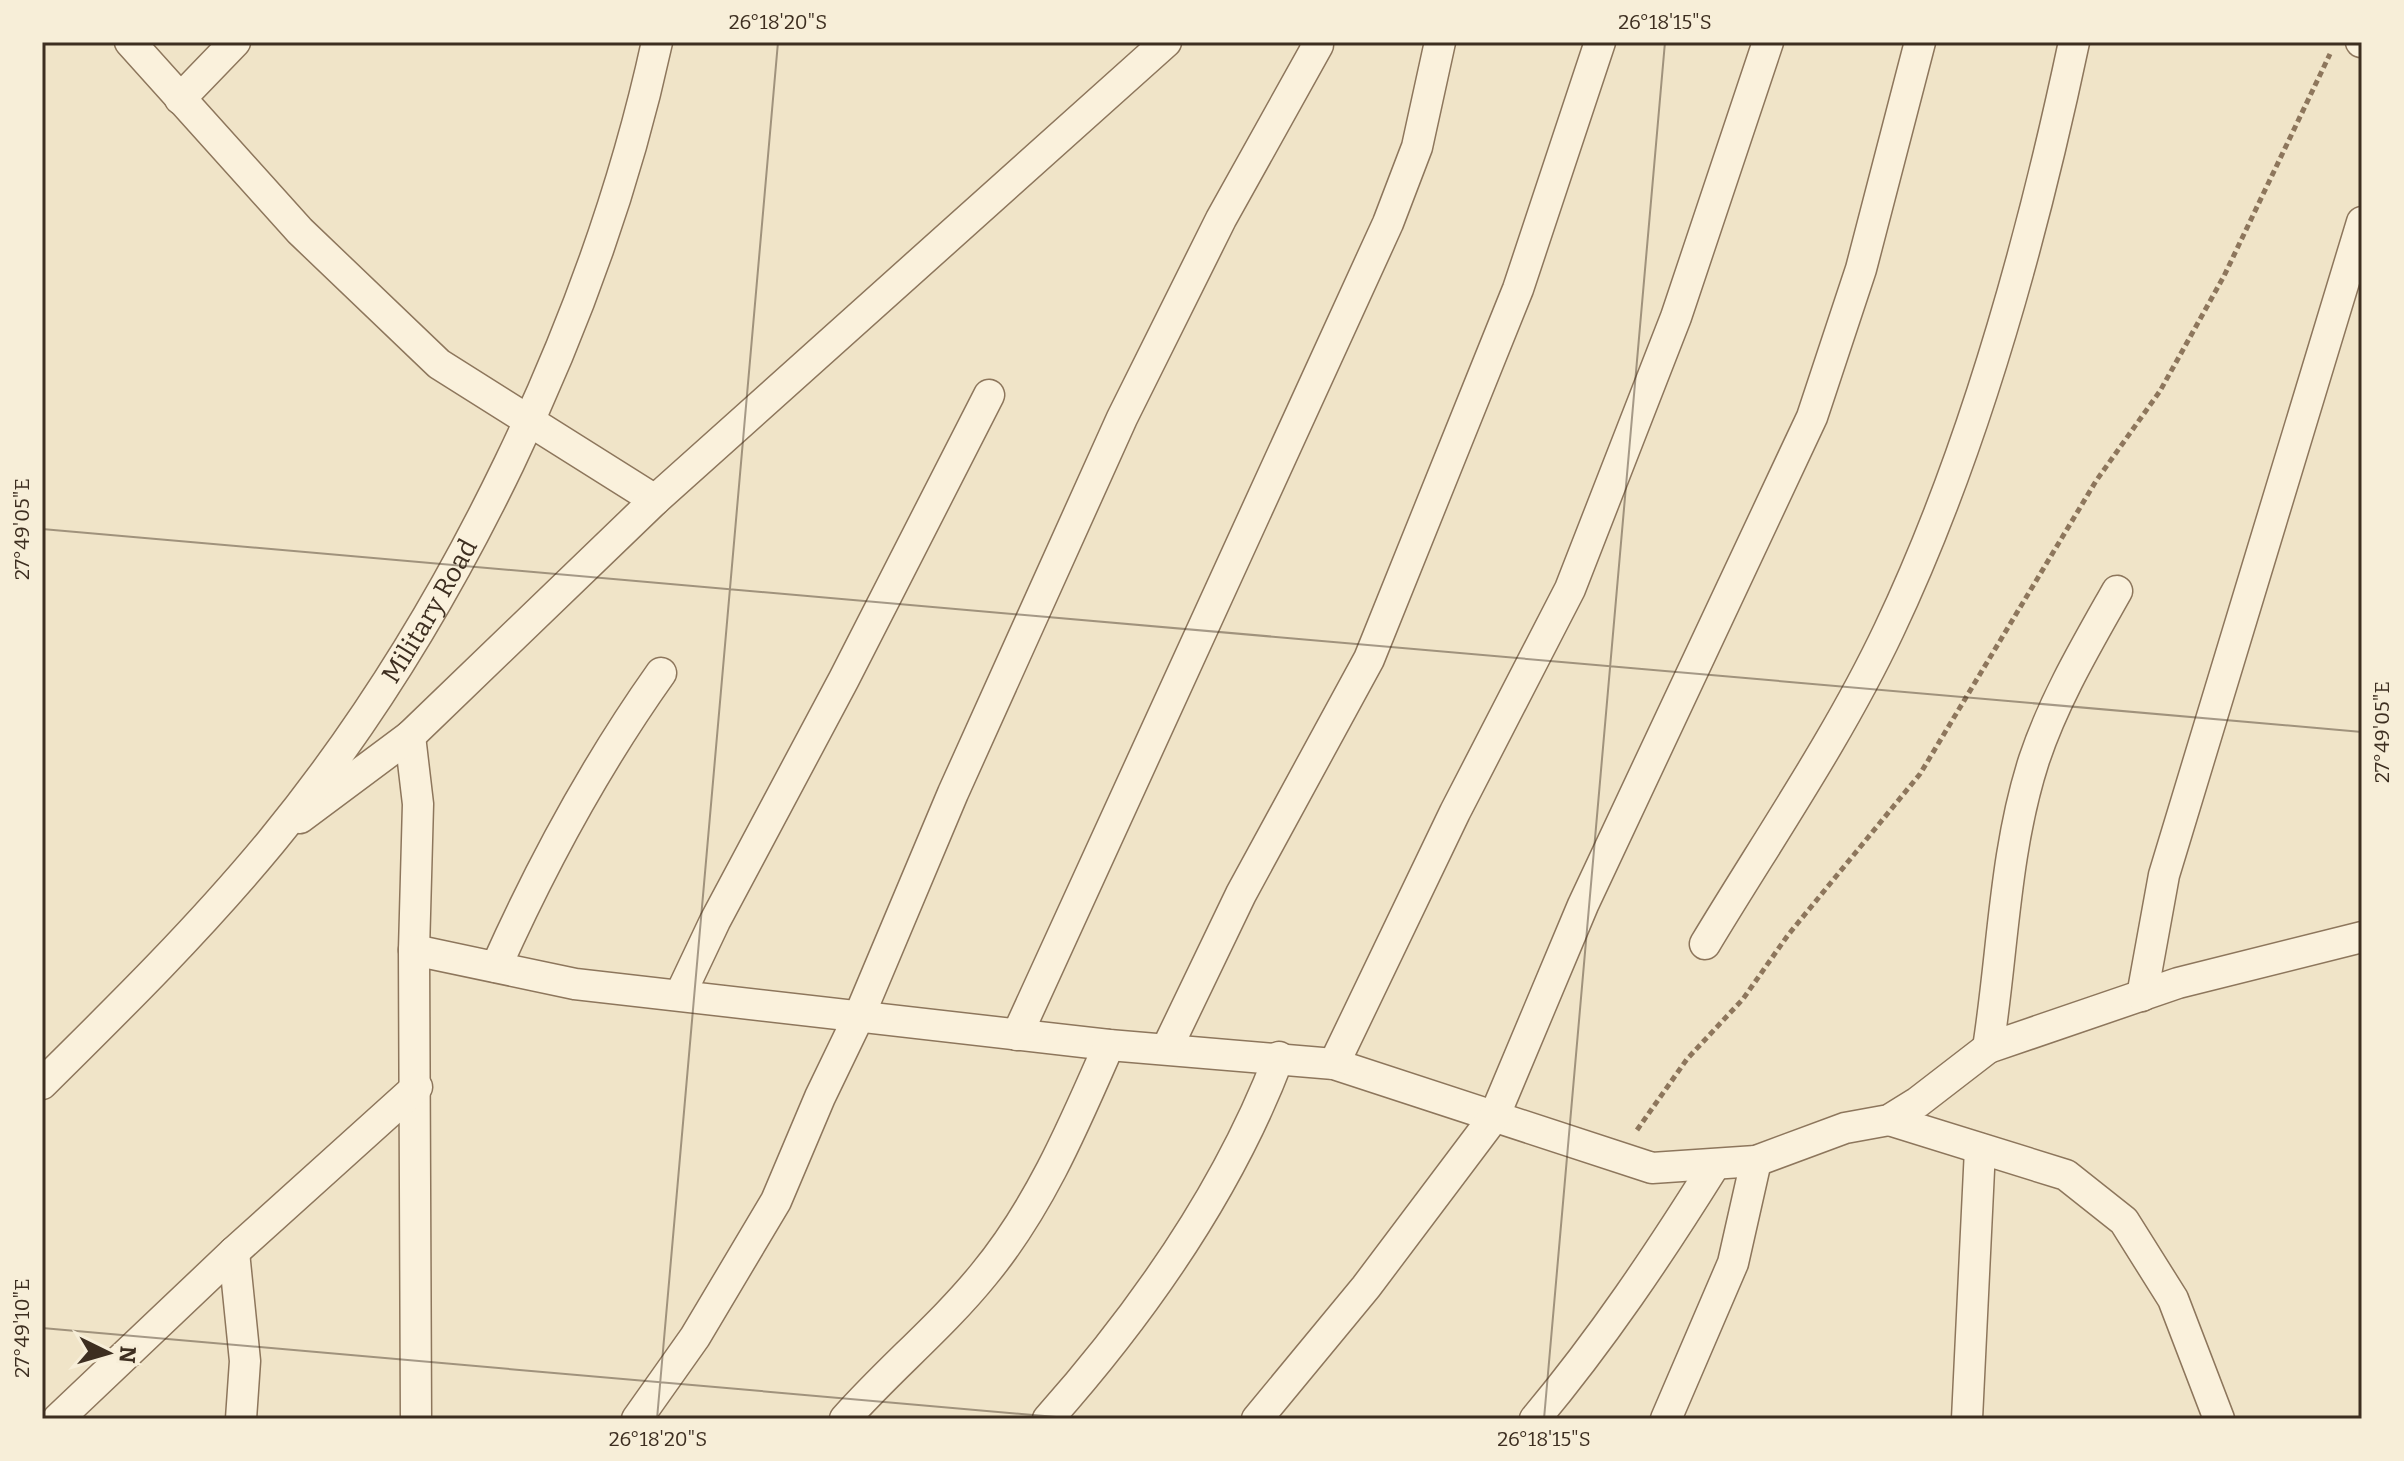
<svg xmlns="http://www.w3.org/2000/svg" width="2404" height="1461" viewBox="0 0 2404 1461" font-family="Bitter,serif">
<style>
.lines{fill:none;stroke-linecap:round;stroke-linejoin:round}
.minor-casing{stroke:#8d765c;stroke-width:33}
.path{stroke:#8d765c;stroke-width:5;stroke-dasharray:6 4;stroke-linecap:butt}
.minor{stroke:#faf1dc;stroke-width:30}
.ticks{fill:none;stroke:#3d2e20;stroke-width:2;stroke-opacity:0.45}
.labels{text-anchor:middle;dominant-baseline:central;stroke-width:6;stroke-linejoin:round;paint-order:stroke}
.street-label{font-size:26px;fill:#3d2e20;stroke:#f7eed8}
.neatline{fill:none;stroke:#3d2e20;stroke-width:3}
.ticks-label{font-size:20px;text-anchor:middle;fill:#3d2e20}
</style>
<rect width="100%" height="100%" fill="#f0e4c8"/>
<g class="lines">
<defs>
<g id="minor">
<path d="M130,42L300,231L439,364L655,500"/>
<path d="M2361,42H2362"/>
<path d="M180,99L235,42"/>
<path d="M2117,591C2086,646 2054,700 2034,760C2004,853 2003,953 1988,1048L2178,983L2362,937"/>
<path d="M410,736L418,804L414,950L416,1419"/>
<path d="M300,818L410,736L655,500L1166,42"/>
<path d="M1705,944C1767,841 1838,738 1889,630C1974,451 2033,236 2074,42"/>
<path d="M414,950L575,984L1109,1045L1334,1064L1652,1168L1756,1161L1845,1128L1889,1120L1918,1102L1988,1048"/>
<path d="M496,967C542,864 595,766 661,673"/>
<path d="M680,995L715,921L844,679L989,395"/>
<path d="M2142,996L2164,875L2362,222"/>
<path d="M1017,1035L1388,223L1417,147L1440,42"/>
<path d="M1167,1048L1241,894L1369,659L1518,289L1600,42"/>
<path d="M1334,1064L1455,812L1570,589L1676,317L1768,42"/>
<path id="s1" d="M42,1084C121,1006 200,928 271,842C451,623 597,319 657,42"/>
<path d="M1889,1120L2066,1175L2124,1221L2173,1299L2219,1419"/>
<path d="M234,1252L245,1361L241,1419"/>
<path d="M58,1419L234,1252L417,1087"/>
<path d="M637,1419L695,1337L776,1201L820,1097L860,1014L953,793L1122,418L1221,219L1318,45L1315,42"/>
<path d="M845,1419C889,1369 942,1326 984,1274C1040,1206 1074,1125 1109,1045"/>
<path d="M1048,1419C1143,1312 1228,1191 1279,1057"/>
<path d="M1257,1419L1366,1287L1494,1117L1583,905L1812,417L1861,269L1920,42"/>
<path d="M1535,1419C1602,1339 1659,1254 1714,1166"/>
<path d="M1666,1419L1733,1263L1756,1161"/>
<path d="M1967,1419L1980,1149"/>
</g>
</defs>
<use href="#minor" class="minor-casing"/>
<path class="path" d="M1637,1130L1687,1059L1743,999L1788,935L1920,774L2096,481L2160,391L2224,276L2330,54"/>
<use href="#minor" class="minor"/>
</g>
<path class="ticks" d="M42,529L2362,732M42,1328L1079,1419M657,1419L778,42M1544,1419L1665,42"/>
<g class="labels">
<g class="street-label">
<text stroke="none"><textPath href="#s1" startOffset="614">Military Road</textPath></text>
</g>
</g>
<rect width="2404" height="1461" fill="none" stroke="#f7eed8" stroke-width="88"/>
<g transform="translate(108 1353) rotate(95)" stroke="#f7eed8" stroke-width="6" paint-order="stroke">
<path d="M0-6L14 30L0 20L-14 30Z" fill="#3d2e20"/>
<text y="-12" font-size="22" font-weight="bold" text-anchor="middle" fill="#3d2e20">N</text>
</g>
<rect x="44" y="44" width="2316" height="1373" class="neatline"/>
<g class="ticks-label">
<text x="778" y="29">26°18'20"S</text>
<text x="1665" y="29">26°18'15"S</text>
<text transform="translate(22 529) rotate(-90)" y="7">27°49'05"E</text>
<text transform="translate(2382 732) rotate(-90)" y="7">27°49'05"E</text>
<text transform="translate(22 1328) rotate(-90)" y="7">27°49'10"E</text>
<text x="658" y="1446">26°18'20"S</text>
<text x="1544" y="1446">26°18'15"S</text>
</g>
</svg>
